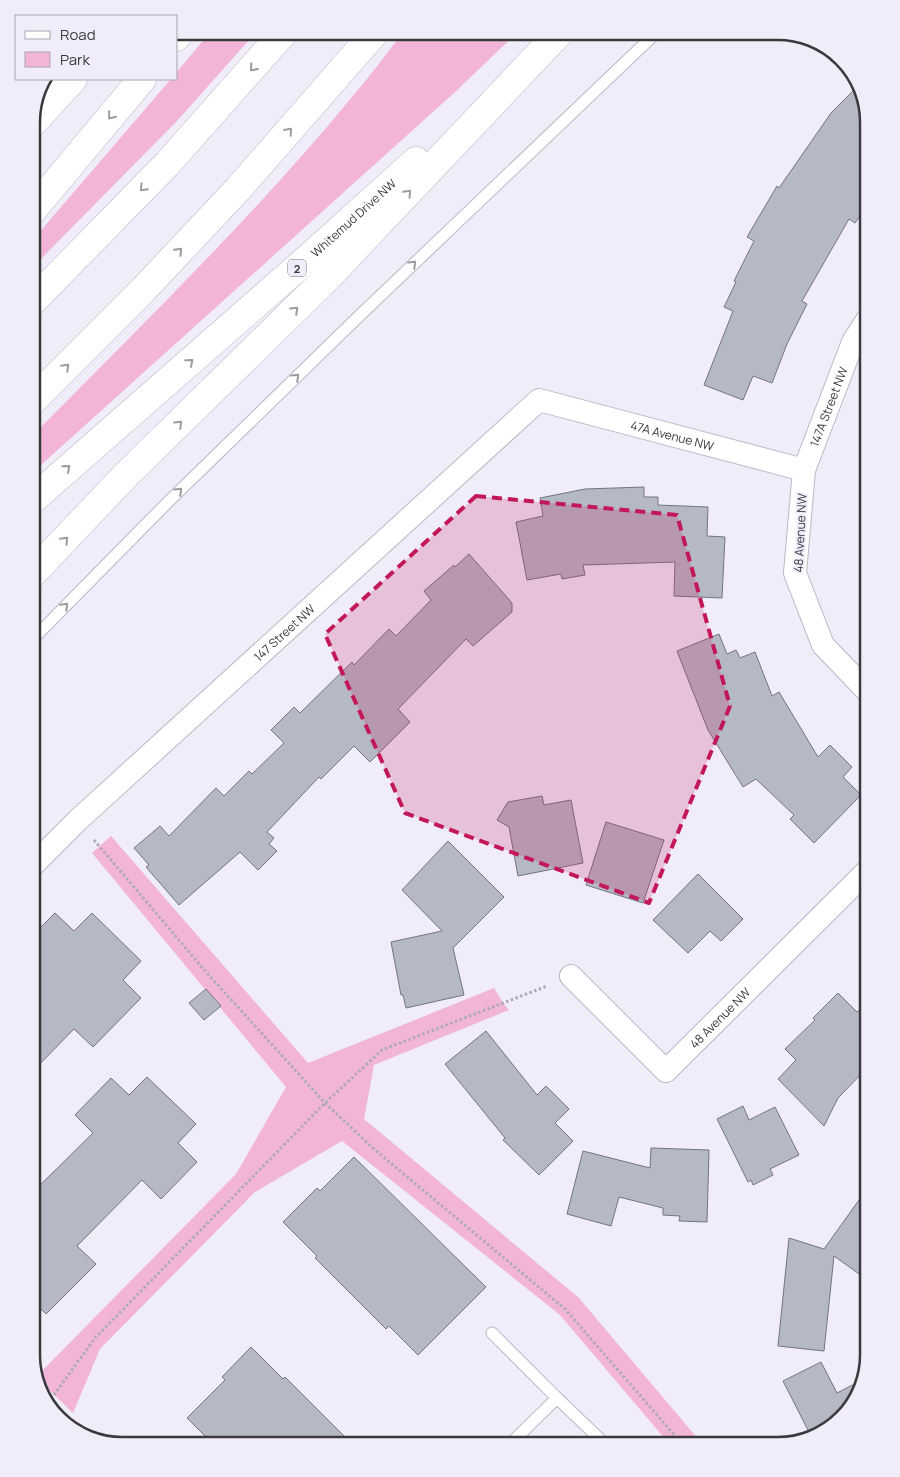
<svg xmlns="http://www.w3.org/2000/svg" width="900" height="1477" viewBox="0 0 900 1477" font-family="Manrope,sans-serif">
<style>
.green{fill:#f2b5d7}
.building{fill:#b5b8c5;stroke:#727581}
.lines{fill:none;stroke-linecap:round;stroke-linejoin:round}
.service-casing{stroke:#bbb7c4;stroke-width:13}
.minor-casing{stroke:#bbb7c4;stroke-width:24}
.motorway-casing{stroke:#bbb7c4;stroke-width:29}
.path{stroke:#adaab5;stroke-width:3;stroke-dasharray:2.5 2.5;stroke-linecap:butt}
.service{stroke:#fff;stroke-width:11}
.minor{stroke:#fff;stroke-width:22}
.motorway{stroke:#fff;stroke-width:28}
.oneway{stroke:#9c9c9e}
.marked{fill:#c2185b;fill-opacity:0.2;stroke:#c2185b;stroke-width:4;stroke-dasharray:10 6;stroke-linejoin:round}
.labels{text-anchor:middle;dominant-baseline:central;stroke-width:4;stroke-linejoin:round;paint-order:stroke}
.shield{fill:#f0ecfa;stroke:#716f76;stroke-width:1}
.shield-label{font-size:11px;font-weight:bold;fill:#3a393e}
.street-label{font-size:12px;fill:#3a393e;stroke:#f0ecfa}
.rim{fill:none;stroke:#3a393e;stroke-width:2.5}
</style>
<rect width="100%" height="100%" fill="#f0ecfa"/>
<g class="green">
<path d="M211,31H257L177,121L31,269V242L171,79H176V73Z"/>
<path d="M404,31H519L454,93L31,474V437C141,326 253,217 352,97C370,76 387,53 404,31Z"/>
<path d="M111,836L308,1063L494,988L503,1003L509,1010L374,1065L364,1119L579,1298L704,1446H671L560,1315L342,1141L255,1192L100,1349L73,1413L36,1377L236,1174L286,1087L92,853Z"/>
</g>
<g class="building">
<path d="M860,84L869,122V203L855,223L849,219L802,301L807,304L787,344L772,383L753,376L743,400L704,385L733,311L724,307L736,282L734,281L754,241L747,237L777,186L779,188L831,113Z"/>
<path d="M644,487V497H658V505L708,507L707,536L725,537L722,598L674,596L675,562L583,565L585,575L562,579L561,574L527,580L516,522L543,516L540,498L585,489Z"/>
<path d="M469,554L512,603V612L473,646L466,639L398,709L410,722L370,762L354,746L321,779L319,777L267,832L274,838L269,844L277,851L258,870L240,852L179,905L146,867L149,865L134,848L160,826L169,836L216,788L224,796L249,771L252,774L284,743L271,730L294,707L300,713L352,662L354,665L389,629L396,636L431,600L424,591L454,565L455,567Z"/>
<path d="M719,634L727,654L736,650L740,658L755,652L772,696L779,692L818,757L830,745L852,767L843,777L861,795L814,843L790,819L794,815L756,779L743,787L708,730L677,651Z"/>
<path d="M542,796L544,805L571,800L583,863L518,876L509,827L497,820L508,802Z"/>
<path d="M606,822L664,840L643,903L586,885Z"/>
<path d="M448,841L504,897L453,948L464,995L406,1008L403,995H401L391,942L442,931L402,890Z"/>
<path d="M698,874L743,919L721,941L710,931L688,953L653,920Z"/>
<path d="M55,913L74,931L92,913L141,961L123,980L141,998L93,1047L74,1029L31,1073V937Z"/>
<path d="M206,989L221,1006L204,1020L189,1003Z"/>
<path d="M838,993L857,1012L869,1000V1066L838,1098L824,1126L778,1079L796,1060L785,1049L815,1020L813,1018Z"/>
<path d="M486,1031L537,1095L546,1086L569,1109L555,1123L573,1141L539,1175L503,1140L505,1138L445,1064Z"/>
<path d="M147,1077L196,1124L178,1143L197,1162L161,1199L142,1180L77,1246L96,1264L46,1314L31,1299V1194L93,1133L75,1115L111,1078L129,1095Z"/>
<path d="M743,1106L749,1120L775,1107L799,1155L770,1169L773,1175L753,1185L751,1180L748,1182L717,1119Z"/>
<path d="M651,1148L709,1150L707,1222L679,1221L680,1216L663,1215V1208L619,1197L611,1226L567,1214L583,1151L650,1168Z"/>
<path d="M354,1157L486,1287L418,1355L389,1326L386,1329L315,1258L317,1256L283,1222L317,1188L320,1191Z"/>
<path d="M869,1186V1281L834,1256L824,1351L778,1346L789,1238L824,1249Z"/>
<path d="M251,1347L283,1379L285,1377L354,1446H215L187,1418L225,1380L222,1377Z"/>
<path d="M821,1362L837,1393L862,1380L856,1401L818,1436L812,1438L783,1381Z"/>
</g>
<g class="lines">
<defs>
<g id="service">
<path d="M31,641L167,503L356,319L658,31"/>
<path d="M492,1333L557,1398L508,1446"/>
<path d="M557,1398L607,1446"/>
</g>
<g id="minor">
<path id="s1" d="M869,693L823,645L795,573L804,470L853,342L869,317"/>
<path id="s2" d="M31,867L78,820L539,400L804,470"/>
<path id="s3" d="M571,976L666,1071L869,869"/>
</g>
<g id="motorway">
<path d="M176,37L181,31"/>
<path d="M31,125L73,79"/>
<path d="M31,212L142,79"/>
<path d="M31,303L168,163L285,31"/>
<path d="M31,402L144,289L238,189L376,31"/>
<path id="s4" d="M31,501L306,260L416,161"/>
<path d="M31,575L125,476L328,277L561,31"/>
</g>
</defs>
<use href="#service" class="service-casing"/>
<use href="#minor" class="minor-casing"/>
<use href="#motorway" class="motorway-casing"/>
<g class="path">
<path d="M94,840L206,972L325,1103L375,1150L565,1309L684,1446"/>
<path d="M48,1403L95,1338L325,1103L382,1050L547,986"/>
</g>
<use href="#service" class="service"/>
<use href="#minor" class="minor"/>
<use href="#motorway" class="motorway"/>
</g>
<defs><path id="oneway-chevron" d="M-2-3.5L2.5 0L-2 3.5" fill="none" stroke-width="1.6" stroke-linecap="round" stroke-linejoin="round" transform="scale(1.25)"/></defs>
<g class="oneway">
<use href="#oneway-chevron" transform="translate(253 68) rotate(131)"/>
<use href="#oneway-chevron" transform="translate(111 116) rotate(129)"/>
<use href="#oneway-chevron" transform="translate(289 131) rotate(-49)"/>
<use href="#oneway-chevron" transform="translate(143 188) rotate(134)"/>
<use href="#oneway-chevron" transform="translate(408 193) rotate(-47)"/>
<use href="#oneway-chevron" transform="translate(179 251) rotate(-47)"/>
<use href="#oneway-chevron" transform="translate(413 264) rotate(-44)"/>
<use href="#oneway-chevron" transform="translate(295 310) rotate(-44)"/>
<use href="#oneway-chevron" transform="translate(190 362) rotate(-41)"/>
<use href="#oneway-chevron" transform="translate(66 367) rotate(-45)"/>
<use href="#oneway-chevron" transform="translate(296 377) rotate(-44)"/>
<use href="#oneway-chevron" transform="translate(179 424) rotate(-44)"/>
<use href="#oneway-chevron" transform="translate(67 468) rotate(-41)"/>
<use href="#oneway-chevron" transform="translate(179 491) rotate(-44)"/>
<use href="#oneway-chevron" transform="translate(65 540) rotate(-47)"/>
<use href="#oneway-chevron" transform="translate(65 606) rotate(-45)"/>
</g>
<path class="marked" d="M476,496L677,515L730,706L649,903L405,813L325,634Z"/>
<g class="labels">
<rect class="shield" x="288" y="259.5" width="18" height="17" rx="4"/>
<g class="shield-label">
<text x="297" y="268">2</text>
</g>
<g class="street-label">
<text stroke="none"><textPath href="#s4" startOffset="429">Whitemud Drive NW</textPath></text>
<text stroke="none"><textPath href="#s1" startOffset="315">147A Street NW</textPath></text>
<text stroke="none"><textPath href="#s2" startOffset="828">47A Avenue NW</textPath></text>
<text transform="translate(800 533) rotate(-87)">48 Avenue NW</text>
<text stroke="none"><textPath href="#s2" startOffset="345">147 Street NW</textPath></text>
<text stroke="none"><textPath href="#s3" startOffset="210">48 Avenue NW</textPath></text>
</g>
</g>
<path d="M0 0H900V1477H0ZM122 40H778A82 82 0 0 1 860 122V1355A82 82 0 0 1 778 1437H122A82 82 0 0 1 40 1355V122A82 82 0 0 1 122 40Z" fill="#f0ecfa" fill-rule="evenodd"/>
<path class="rim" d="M122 40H778A82 82 0 0 1 860 122V1355A82 82 0 0 1 778 1437H122A82 82 0 0 1 40 1355V122A82 82 0 0 1 122 40Z"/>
<rect x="15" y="15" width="162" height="65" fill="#f0ecfa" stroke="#a7a4af"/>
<rect x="25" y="31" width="25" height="8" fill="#ffffff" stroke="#a7a4af"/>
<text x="60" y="40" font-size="15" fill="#3a393e">Road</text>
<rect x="25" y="52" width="25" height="15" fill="#f2b5d7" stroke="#a7a4af"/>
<text x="60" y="65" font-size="15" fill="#3a393e">Park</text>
</svg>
